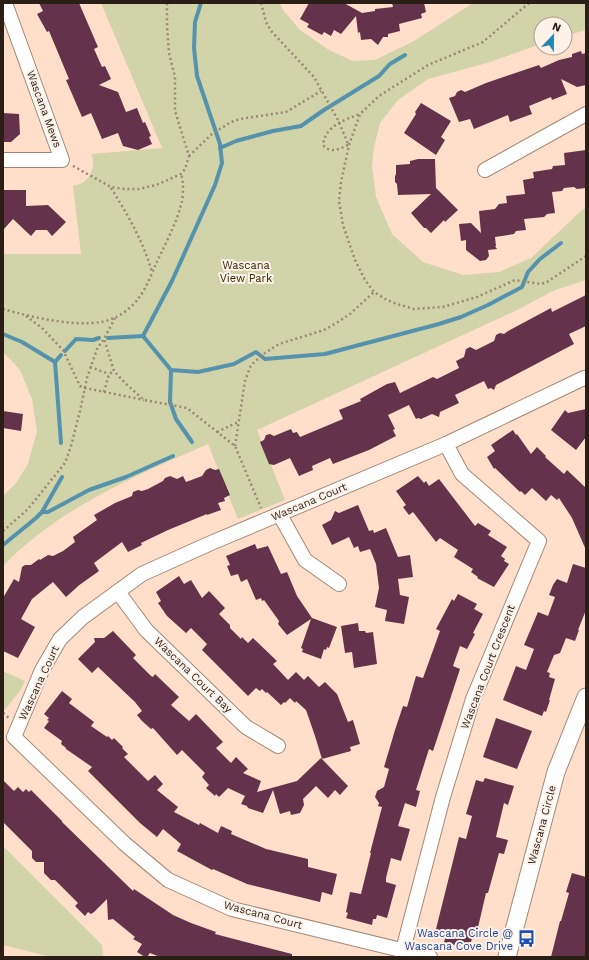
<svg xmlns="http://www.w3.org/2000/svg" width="589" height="960" viewBox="0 0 589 960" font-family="'Work Sans',sans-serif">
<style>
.green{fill:#d1d4a8}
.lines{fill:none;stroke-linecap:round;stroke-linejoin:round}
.stream{stroke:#5492ad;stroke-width:4}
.building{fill:#64334b}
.minor-casing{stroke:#a48874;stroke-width:16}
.tertiary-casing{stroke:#a48874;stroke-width:19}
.path{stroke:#9c8577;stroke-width:2.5;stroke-dasharray:2 3;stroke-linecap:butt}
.minor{stroke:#fff;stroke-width:14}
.tertiary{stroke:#fff;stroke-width:17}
.labels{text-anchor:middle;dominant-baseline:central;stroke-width:4;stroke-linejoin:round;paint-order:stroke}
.street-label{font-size:11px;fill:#2a1e17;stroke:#fdf1e8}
.park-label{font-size:11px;fill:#2d2d00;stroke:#fdf1e8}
.transit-label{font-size:11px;fill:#164399;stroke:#fdf1e8;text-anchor:end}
</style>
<rect width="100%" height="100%" fill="#ffdfca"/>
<g class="green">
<path d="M101,3H280L283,10L300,30L329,50L353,61L375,60L414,41L473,3H586V30L565,36V24H541V44L487,63L428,79L398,100L380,123L374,147L372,166L376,197L392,234L423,262L463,275L499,272L531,258L582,210L586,208V280L555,290L515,311L257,430L285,500L238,519L208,444C135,476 59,508 3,566V496L16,483L28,464L37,431L32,399L20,370L3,352V254H81L73,186C76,185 80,184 82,183C92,177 96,163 91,154L162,148Z"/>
<path d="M3,671L25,681L20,691L3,712Z"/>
<path d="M3,846L102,945L103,957H50L3,945Z"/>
</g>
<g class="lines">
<g class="stream">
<path d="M220,148L236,141L273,131L301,126L324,110L379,76L390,64L405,55"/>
<path d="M3,334L22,342L55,362L61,355"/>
<path d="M143,336L171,370L198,372L234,364L256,352L265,359L325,354L439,324L461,317L488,305L522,287L528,272L540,259L561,243"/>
<path d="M143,336L172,281L215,185L222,163L220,144L197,76L194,48L195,22L201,3"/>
<path d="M108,338L143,336"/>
<path d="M65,351L76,339L93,340L99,338"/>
<path d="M55,362L61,443"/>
<path d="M171,370L170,402L176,419L192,442"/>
<path d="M42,512H48L89,490L126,477L173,456"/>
<path d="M3,545L36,518L42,512L62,477"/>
</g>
</g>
<g class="building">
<path d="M39,3H79L98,47L94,49L102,67L105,66L111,79L99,85L118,92L126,112L137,108L143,123L145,122L151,136L149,137L152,144L138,150L123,146L118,133L102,139L91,113L82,117L66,80L69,79L49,31L47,32L37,14L43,11Z"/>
<path d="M309,3H344L362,13L375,11V9L393,7L392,3H424L426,12L421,14L422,18L399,24L400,31L388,34V37H383L378,45L371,39L361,40L360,32L358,33L356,16L341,34L334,30L331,36L324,32L322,35L307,27L309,24L300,19Z"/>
<path d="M581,51L582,54L586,53V85L577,87L561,79L567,94L552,100L551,97L529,106L532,114L510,122L508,115L474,129L470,119L459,122L449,98L455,96L457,92L461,90L465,92L486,83L539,65L541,68L559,60L572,57V54Z"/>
<path d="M421,103L451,121L441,137L445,140L436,155L404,133L416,114L415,112Z"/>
<path d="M3,113L19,114L20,134L11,142H3Z"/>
<path d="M586,150V188L577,189L574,187L564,188L562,191L552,192L555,213L547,214L544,217L524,219L526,230L516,231L514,234L495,237L496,246H495L497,249L488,250L489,256L486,260L480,261L466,250V240L461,241L459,224L471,223L481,233L479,211L495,209L499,204L507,203L506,196L525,194L523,180L534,178L533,172L552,169L553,166L565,165L564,153Z"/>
<path d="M418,159H435L436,188L458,210L445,222L444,220L431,233L426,228H424L411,213L431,194L398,195L397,184L395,182V176L396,174V165L410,164V161Z"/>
<path d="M3,190H26V206L48,205L66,222L52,236L47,230H36L31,236L13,219L3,230Z"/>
<path d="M586,295V326L569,334L574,344L496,385L494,390L491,388L488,389L484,381L455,395L459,403L440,412L439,417L432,414L421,419L418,418L416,419L409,405L388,415L395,429L393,430L396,436L369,450L333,464L330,458L312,466L313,470L299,476L290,458L274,465L269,464L260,442L264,440L266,435L270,434L274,436L291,429L293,433L297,432L300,437L343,419L339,410L361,401L360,399L387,384L395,382L400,393L433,377L437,379L459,368L456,361L464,357L466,349L470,347L476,350L494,341L496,335L500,333L504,334L508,331L551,308L552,312Z"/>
<path d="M586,409V437L576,450L551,430L565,410L568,413Z"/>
<path d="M3,411L23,414L21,431L3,428Z"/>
<path d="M513,430L516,435L517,434L531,454L537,447L546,456L545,457L564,474L567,470L586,488V550L572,518L559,498L557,500L551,495L546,501L532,488L525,495L521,491L520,492L495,468L494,469L487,457L495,451L491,445Z"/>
<path d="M210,468L215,470L219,469L230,495L224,498L225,501L218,503L221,510L207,515V514L168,530L141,543L142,545L128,552L122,542L94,563L99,571L78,586L75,589L66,597L53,582L32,599L21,619L35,627L18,658L3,651V598L14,579L19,582L22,567L25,565H31L39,559L40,560L48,555L53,556L63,551L75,542L73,537L97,520L94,515L115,503L132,496L133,492L138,490L142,491L148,489L163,481L165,478L170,476L177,479L183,476L186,482L202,476L206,470Z"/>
<path d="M418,476L424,483L426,481L429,486L439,479L475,526L478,523L491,531L488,535L507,547L501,556L505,559L504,561L509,564L494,587L477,578L478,577L471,572L473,569L454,557L458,550L440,538L436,542L413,512L409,515L403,507L406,505L396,491Z"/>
<path d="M358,505L369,531L373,530L374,533L386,528L398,557L410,555L413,577L398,579L400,595L409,597L404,624L385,621L387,610L375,607L379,588L376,564L370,549L360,552L358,546L354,548L349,537L332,545L322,525L331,520L335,511L339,513Z"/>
<path d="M255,544L257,549L268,546L281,574L287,572L297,596L312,618L337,627L329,648L327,647L326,650L324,649L321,659L302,652L303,649L301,648L311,619L287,635L278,624L279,621L264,600L262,601L261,598L256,600L247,579L241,582L238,574L231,576L227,566L230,565L226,556Z"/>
<path d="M573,564L586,568V610L578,630H579L575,641L566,638L560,653L554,655L547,672L550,673L549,677L555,679L549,700H550L546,712L544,711L542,716L503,700L516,666L526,670L534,649L524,645L538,612L548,616L555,597L549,595L553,585L557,579L567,583Z"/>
<path d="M179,576L184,584L191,580L202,598L209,591L225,608L219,614L230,625V628L241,639L242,637L248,643L253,638L277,661L273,664L288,680L296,672L304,680L308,676L319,687L325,682L337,694L348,722L353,720L360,744L350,747L351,751L322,759L315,736L306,710L296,701L295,703L290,698L285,703L284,702L281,705L267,692L266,693L262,689L260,691L256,688L248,696L202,650L207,644L191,628L186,633L167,616L158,603L161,601L156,592Z"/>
<path d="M458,594L477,604L474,609L483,614L473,633L475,634L467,649L460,646L453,666L460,669L433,751L429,749L416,790L420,791L416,807L405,803L398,826L410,829L401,861L391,858L386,878V882L396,885L387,918L377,915L376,919H373L372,925L346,918L348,913L346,912L350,892L361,894L371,853H370L382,807L378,806L379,803L375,797L377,791L384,787L389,769L384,767L395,730L403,706L407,707L416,676L423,678L440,631L436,629L452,599L454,601Z"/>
<path d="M358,623L359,631H365L366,633L373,632L377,664L354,668L352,652L345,653L341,626Z"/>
<path d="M113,631L136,655L133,658L151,676L153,677L155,674L179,697L171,705L189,721L196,714L223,742L216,748L231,763L236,757L248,769L243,773L261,781L257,792L297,781L321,758L348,786L340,795L335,790L328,798L316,786L303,799L304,805L300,813L291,815L290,811L280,814L273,790L263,813L248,808L247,806L241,804L245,796L228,788L219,797L216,794L215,796L206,788L209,785L202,777L205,773L182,750L177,755L153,728L151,729L142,721L137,715L142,711L135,702L98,667L92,673L78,659L95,642L94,638H104Z"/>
<path d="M62,691L72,699L69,703L94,722L91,726L107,737L108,736L112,740L114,738L123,747L122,748L128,754L124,757L148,781L155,775L163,784L157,790L178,807L174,812L199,825L200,823L218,833L221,826L232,831L231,834L266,849L308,859V867L337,874L332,895L322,892L320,902L247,884L213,869L212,870L177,851L181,844L163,829L157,837L140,823L88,771L92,767L66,749V748L61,744L62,741L44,728L49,721L47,720L49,718L44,714Z"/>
<path d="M496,718L532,731L517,769L483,757Z"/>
<path d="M485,778L514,786L508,805L504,803L496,837L508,840L504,854L499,853L488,893H486L476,936L473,935L469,949L444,942L447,932L436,929L459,837L466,839L472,816L466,814L476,780L483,782Z"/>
<path d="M3,780L14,791L18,787L23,792L26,789L29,792L31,790L62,821V822L133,891L134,889L173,915L191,923L216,932L215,934L292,954V957H160L150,953L147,957H145L137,952L142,944L133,939L135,937L113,919L108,920L107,899L94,912L91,914L88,912L85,916L75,906L78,903L55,880H51L44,873V862H36L32,858V851L3,822Z"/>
<path d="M572,873L586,877V957H551L560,921H561L569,893L566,892Z"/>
</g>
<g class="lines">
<defs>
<g id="minor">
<path d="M3,160H62L5,3"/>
<path d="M485,170L586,114"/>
<path d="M280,515L305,560L339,584"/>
<path d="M118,592L146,630L246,727L278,746"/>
<path d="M403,950L443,797L473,699L539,541L462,474L446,444"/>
<path d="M430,957L232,909L168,880L125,844L14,737L42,670L60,639L83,617L142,574L211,543L446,444L584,378L586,379"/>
</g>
<path id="tertiary" d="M507,957L556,772L586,697"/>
</defs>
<use href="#minor" class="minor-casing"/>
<use href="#tertiary" class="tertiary-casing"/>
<g class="path">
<path d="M261,3L266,22L272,32L314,77L339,122L348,144"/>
<path d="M529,3L483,42L428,65L379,96L360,114L349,145L341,182L339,201L343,225L355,260L365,280L374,292L387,300L397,304L414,309L443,307L477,297L515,280L541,284L547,282L586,256"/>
<path d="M348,145C339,149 331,154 323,145C325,126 344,120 360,114"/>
<path d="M189,156L212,134L231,122L240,119L286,112L321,91"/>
<path d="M73,166L111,187L125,189H139L156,185L181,174L185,169L189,156L175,111V77L169,53L167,26V3"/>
<path d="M111,188C128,215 143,241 152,272"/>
<path d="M3,309C31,317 87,331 114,318C122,315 133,306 138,299C146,289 151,275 156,264C165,244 177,223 182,201C183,194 184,182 181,174"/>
<path d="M26,316L42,328L63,350L80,386L85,388L144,400"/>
<path d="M115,318L104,339L114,371L125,383L144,400L187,408L235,446L261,508"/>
<path d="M90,367L109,374"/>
<path d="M104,392L109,374L114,371"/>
<path d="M217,432L238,422"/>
<path d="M235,446L245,381L251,365L265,353L279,344L324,330L338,322L350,314L374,292"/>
<path d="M3,531L28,509L65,463L71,446L80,411L87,378L97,349L103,340"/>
<path d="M3,713L9,718"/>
</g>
<use href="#minor" class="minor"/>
<use href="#tertiary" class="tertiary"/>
</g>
<defs>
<symbol id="bus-bare" viewBox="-9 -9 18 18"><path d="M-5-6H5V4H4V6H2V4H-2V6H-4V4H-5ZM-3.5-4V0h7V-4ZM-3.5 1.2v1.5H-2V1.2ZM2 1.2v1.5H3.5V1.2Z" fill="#1a4fb4" stroke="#fdf1e8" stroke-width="2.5" paint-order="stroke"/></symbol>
</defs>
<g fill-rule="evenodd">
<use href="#bus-bare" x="514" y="926" width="25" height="25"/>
</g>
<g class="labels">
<g class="street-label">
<text transform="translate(44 109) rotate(70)">Wascana Mews</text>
<text transform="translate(309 502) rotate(-23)">Wascana Court</text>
<text transform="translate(488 667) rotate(-69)">Wascana Court Crescent</text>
<text transform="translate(193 675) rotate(44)">Wascana Court Bay</text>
<text transform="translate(39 683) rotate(-65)">Wascana Court</text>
<text transform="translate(542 825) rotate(-75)">Wascana Circle</text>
<text transform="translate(263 915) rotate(15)">Wascana Court</text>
</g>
<g class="park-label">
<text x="246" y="265">Wascana<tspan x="246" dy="13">View Park</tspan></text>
</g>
<g class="transit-label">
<text x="513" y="933">Wascana Circle @<tspan x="513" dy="13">Wascana Cove Drive</tspan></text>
</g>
</g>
<rect width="589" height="960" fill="none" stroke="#2a1e17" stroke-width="8"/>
<g transform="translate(553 36) rotate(22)"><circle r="19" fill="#fdf1e8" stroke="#a99d94"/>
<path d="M0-3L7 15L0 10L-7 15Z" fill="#2787b2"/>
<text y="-6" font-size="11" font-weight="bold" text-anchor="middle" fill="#2a1e17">N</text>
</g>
</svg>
